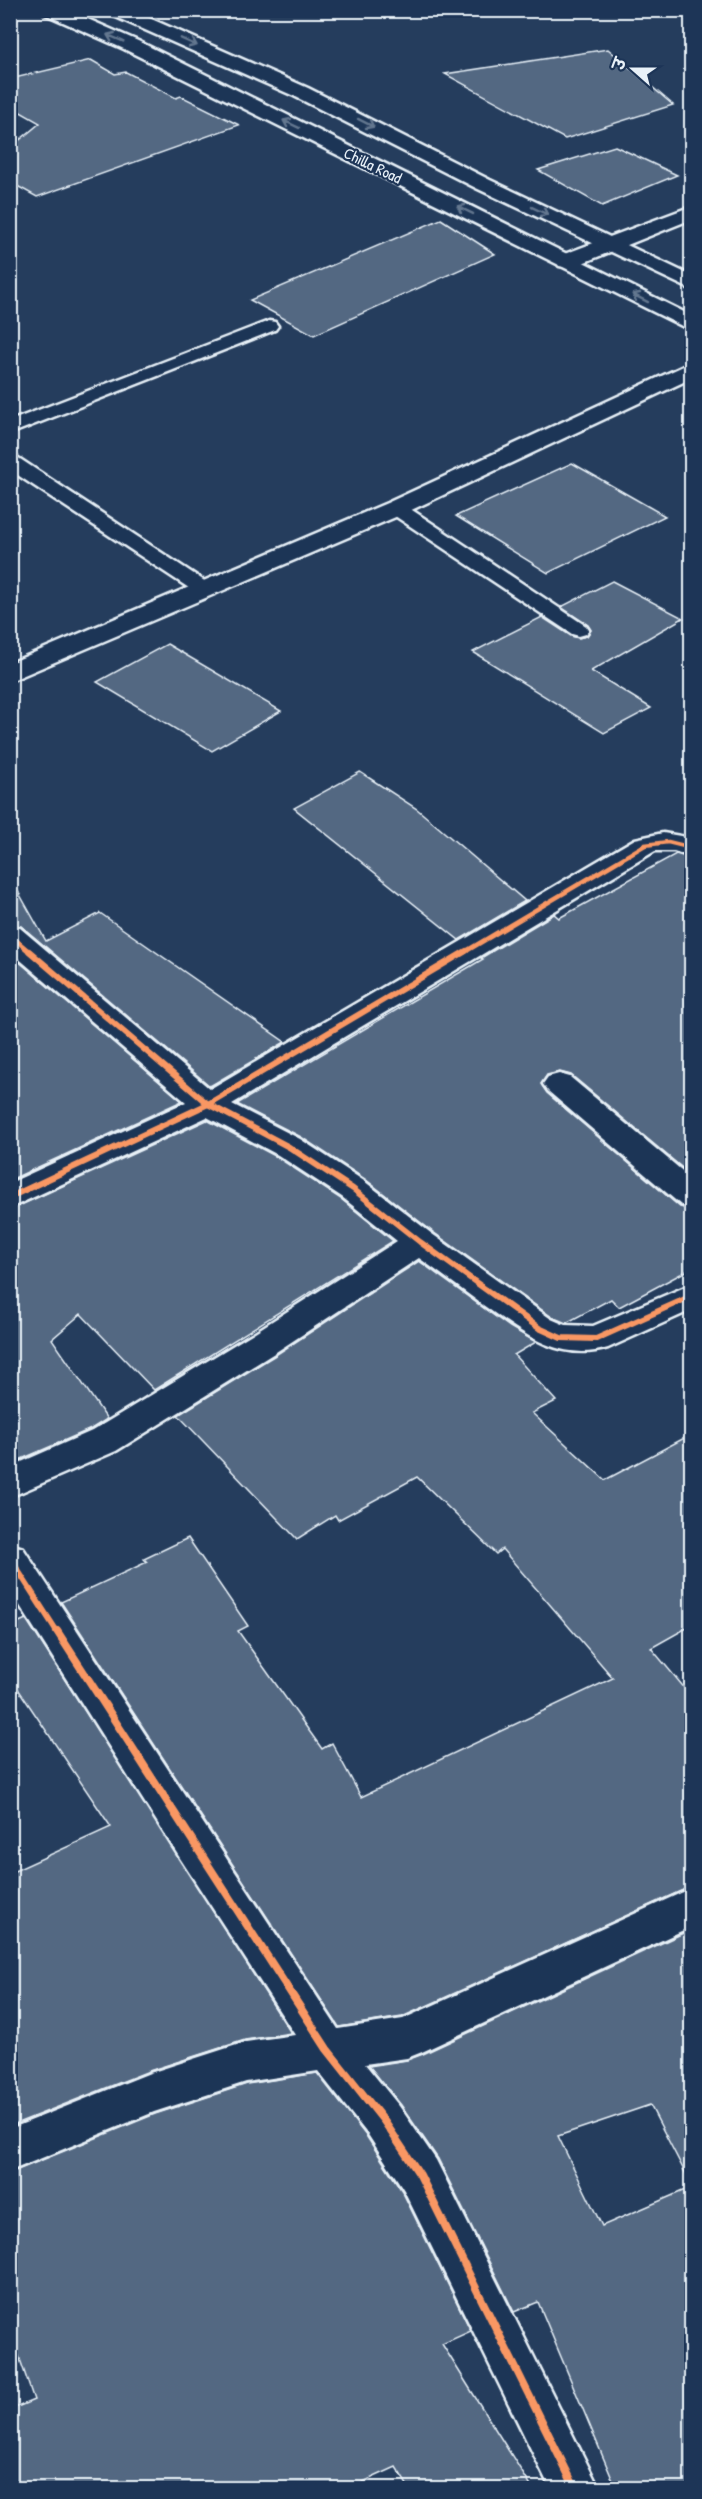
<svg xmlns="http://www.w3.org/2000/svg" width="702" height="2499" viewBox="0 0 702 2499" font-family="'Patrick Hand','Playpen Sans Deva',sans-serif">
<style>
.building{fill:#536782;stroke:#e8f1f8;stroke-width:1.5}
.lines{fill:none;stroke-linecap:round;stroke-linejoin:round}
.lane-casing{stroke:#e8f1f8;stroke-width:5}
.street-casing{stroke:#e8f1f8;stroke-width:5}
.secondary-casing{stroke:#e8f1f8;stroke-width:5}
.lane{fill:#1d3557;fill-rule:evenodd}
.street{fill:#1d3557;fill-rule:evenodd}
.secondary{fill:#1d3557;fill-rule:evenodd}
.cycleway-far2-casing{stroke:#1d3557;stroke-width:8}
.cycleway-far1-casing{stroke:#1d3557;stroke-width:10}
.cycleway-casing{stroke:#1d3557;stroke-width:11}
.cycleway-far2{stroke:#f99763;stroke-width:4.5}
.cycleway-far1{stroke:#f99763;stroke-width:6}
.cycleway{stroke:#f99763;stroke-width:8}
.oneway{stroke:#64778f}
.labels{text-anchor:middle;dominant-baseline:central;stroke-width:4.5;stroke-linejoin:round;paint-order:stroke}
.far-street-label{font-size:16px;fill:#e8f1f8;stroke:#1d3557}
</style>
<rect width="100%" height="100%" fill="#253d5d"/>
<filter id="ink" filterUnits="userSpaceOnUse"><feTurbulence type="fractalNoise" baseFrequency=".0167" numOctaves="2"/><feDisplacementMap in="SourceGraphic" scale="12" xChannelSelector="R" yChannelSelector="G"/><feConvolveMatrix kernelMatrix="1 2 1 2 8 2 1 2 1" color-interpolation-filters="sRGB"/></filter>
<g filter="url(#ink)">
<g class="building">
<path d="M608,49L673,105L565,139L445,74Z"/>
<path d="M91,60L115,74L126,72L176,98L181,96L239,125L37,197L10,182V148L40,123L10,106V79Z"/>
<path d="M615,146L677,175L602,206L538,170Z"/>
<path d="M441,219L495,254L314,335L250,300Z"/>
<path d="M572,463L665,516L548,573L456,516Z"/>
<path d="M612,581L683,618L591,671L651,708L604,733L473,652L542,617L571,636L578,638L587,636L591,630L588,625L561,607Z"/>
<path d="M167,644L281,711L212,751L97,682Z"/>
<path d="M360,772L417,809L525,901L459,940L294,808Z"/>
<path d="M676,854L692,859V1176L571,1075L560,1072L547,1075L541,1084L547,1093L680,1207L692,1210V1268L619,1307L611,1299L566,1323L552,1317L433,1232L365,1179L301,1137L237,1104L483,959L481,958L554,914L559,918Z"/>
<path d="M10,877L46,941L100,913L285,1042L210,1086L21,926L10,924Z"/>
<path d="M10,954L182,1101L10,1180Z"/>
<path d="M207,1120L277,1157L341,1199L393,1241L154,1390L81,1314L52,1339L107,1419L91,1429L10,1464V1210Z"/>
<path d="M419,1261L510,1327L536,1342L514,1355L556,1401L532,1413L605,1480L692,1434V1625L651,1648L692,1697V1886L402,2017L339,2027L61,1602L147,1562L144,1559L188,1538L248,1626L238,1631L322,1749L332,1743L361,1797L613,1678L502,1549L496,1554L417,1477L338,1520L335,1515L297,1539L178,1415L277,1354Z"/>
<path d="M26,1619L291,2033L245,2040L149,2071L10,2126V1873L111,1827L10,1677V1626Z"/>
<path d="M692,1929V2186L650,2105L558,2136L602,2226L692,2187V2488H616L538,2302L514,2312L438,2159L401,2105L369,2066L407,2060L423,2054Z"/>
<path d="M317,2073L367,2137L402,2191L471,2331L442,2344L532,2488H409L396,2467L350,2488H10V2410L34,2400L10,2330V2173L155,2114L247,2084Z"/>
</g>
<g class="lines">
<defs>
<g id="lane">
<path d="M269,321L275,322L278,326L275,330L10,434V421Z"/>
<path d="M10,455L17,457L212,586L215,590L212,594L205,596L198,594L10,470Z"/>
<path d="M396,502L403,504L586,626L589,630L586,634L579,636L572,634L389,512L386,508L389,504Z"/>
</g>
<g id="street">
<path d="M692,206V219L575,266L567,267L559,266L556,261L559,256Z"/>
<path d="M692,362V378L405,513L10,681V663L387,503Z"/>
<path d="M663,833L692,838V857L674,851H655L232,1104L300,1139L364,1181L432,1234L551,1319L565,1325L593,1326L692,1284V1310L608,1348C559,1363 521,1332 483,1305C462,1289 441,1274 419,1258L276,1352L116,1451L10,1497V1467L92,1431L252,1334L397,1241L342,1197L278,1155L207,1117L10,1208V1183L186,1102L10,951V926L20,928L210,1089L635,839Z"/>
<path d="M559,1074L570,1077L692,1179V1208L681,1205L548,1091L543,1084L548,1077Z"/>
<path d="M10,1544L23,1548L338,2029L403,2019L692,1888V1926L422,2052L407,2058L365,2064L399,2106L436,2160L599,2488H550L404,2190L369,2136L318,2071L246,2082L154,2112L10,2171V2129L150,2073L246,2042L295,2035L180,1858L10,1590Z"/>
</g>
<g id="secondary">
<path d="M42,10H67L138,41L692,316V331L124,49L45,14Z"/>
<path d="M106,10H131L308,88L490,180L692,276V290L476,188L294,96L109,14Z"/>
</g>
</defs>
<use href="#lane" class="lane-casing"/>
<use href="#street" class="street-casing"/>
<use href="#secondary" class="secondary-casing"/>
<use href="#lane" class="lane"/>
<use href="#street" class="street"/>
<use href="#secondary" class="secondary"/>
<defs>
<g id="cycleway-far2">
<path d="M10,935L31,953"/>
<path d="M463,953L645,845L668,842L692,848"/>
</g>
<g id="cycleway-far1">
<path d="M29,951L208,1104L289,1147L353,1189L420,1242L539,1328L561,1338L596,1339L692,1296"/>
<path d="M10,1197L208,1104L466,951"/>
<path d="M10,1558L58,1633"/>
</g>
<path id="cycleway" d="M57,1631L327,2049L384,2121L420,2175L575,2488"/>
</defs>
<use href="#cycleway-far2" class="cycleway-far2-casing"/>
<use href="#cycleway-far1" class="cycleway-far1-casing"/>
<use href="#cycleway" class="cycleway-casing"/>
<use href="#cycleway-far2" class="cycleway-far2"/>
<use href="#cycleway-far1" class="cycleway-far1"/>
<use href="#cycleway" class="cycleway"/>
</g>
<defs><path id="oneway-shaft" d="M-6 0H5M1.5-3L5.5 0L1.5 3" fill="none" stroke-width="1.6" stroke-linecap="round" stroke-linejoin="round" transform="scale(1.5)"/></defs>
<g class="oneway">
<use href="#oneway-shaft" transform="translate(115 38) rotate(-157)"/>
<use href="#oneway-shaft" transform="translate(189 42) rotate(24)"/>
<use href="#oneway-shaft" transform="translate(366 123) rotate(27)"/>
<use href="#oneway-shaft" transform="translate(291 124) rotate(-154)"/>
<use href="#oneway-shaft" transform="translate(465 210) rotate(-154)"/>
<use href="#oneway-shaft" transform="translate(540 211) rotate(26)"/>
<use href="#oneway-shaft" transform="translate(640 298) rotate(-153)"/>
</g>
</g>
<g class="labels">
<g class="far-street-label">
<text transform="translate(373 165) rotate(26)">Chilla Road</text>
</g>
</g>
<rect width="702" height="2499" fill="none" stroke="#1d3557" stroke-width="36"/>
<rect x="18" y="18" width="666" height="2463" fill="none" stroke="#e8f1f8" stroke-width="2" filter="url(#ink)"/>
<g transform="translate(633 69) rotate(291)" stroke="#1d3557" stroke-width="4.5" paint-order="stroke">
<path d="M0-4.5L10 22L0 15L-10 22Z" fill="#e8f1f8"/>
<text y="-9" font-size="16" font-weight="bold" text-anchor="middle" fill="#e8f1f8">उ</text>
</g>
</svg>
